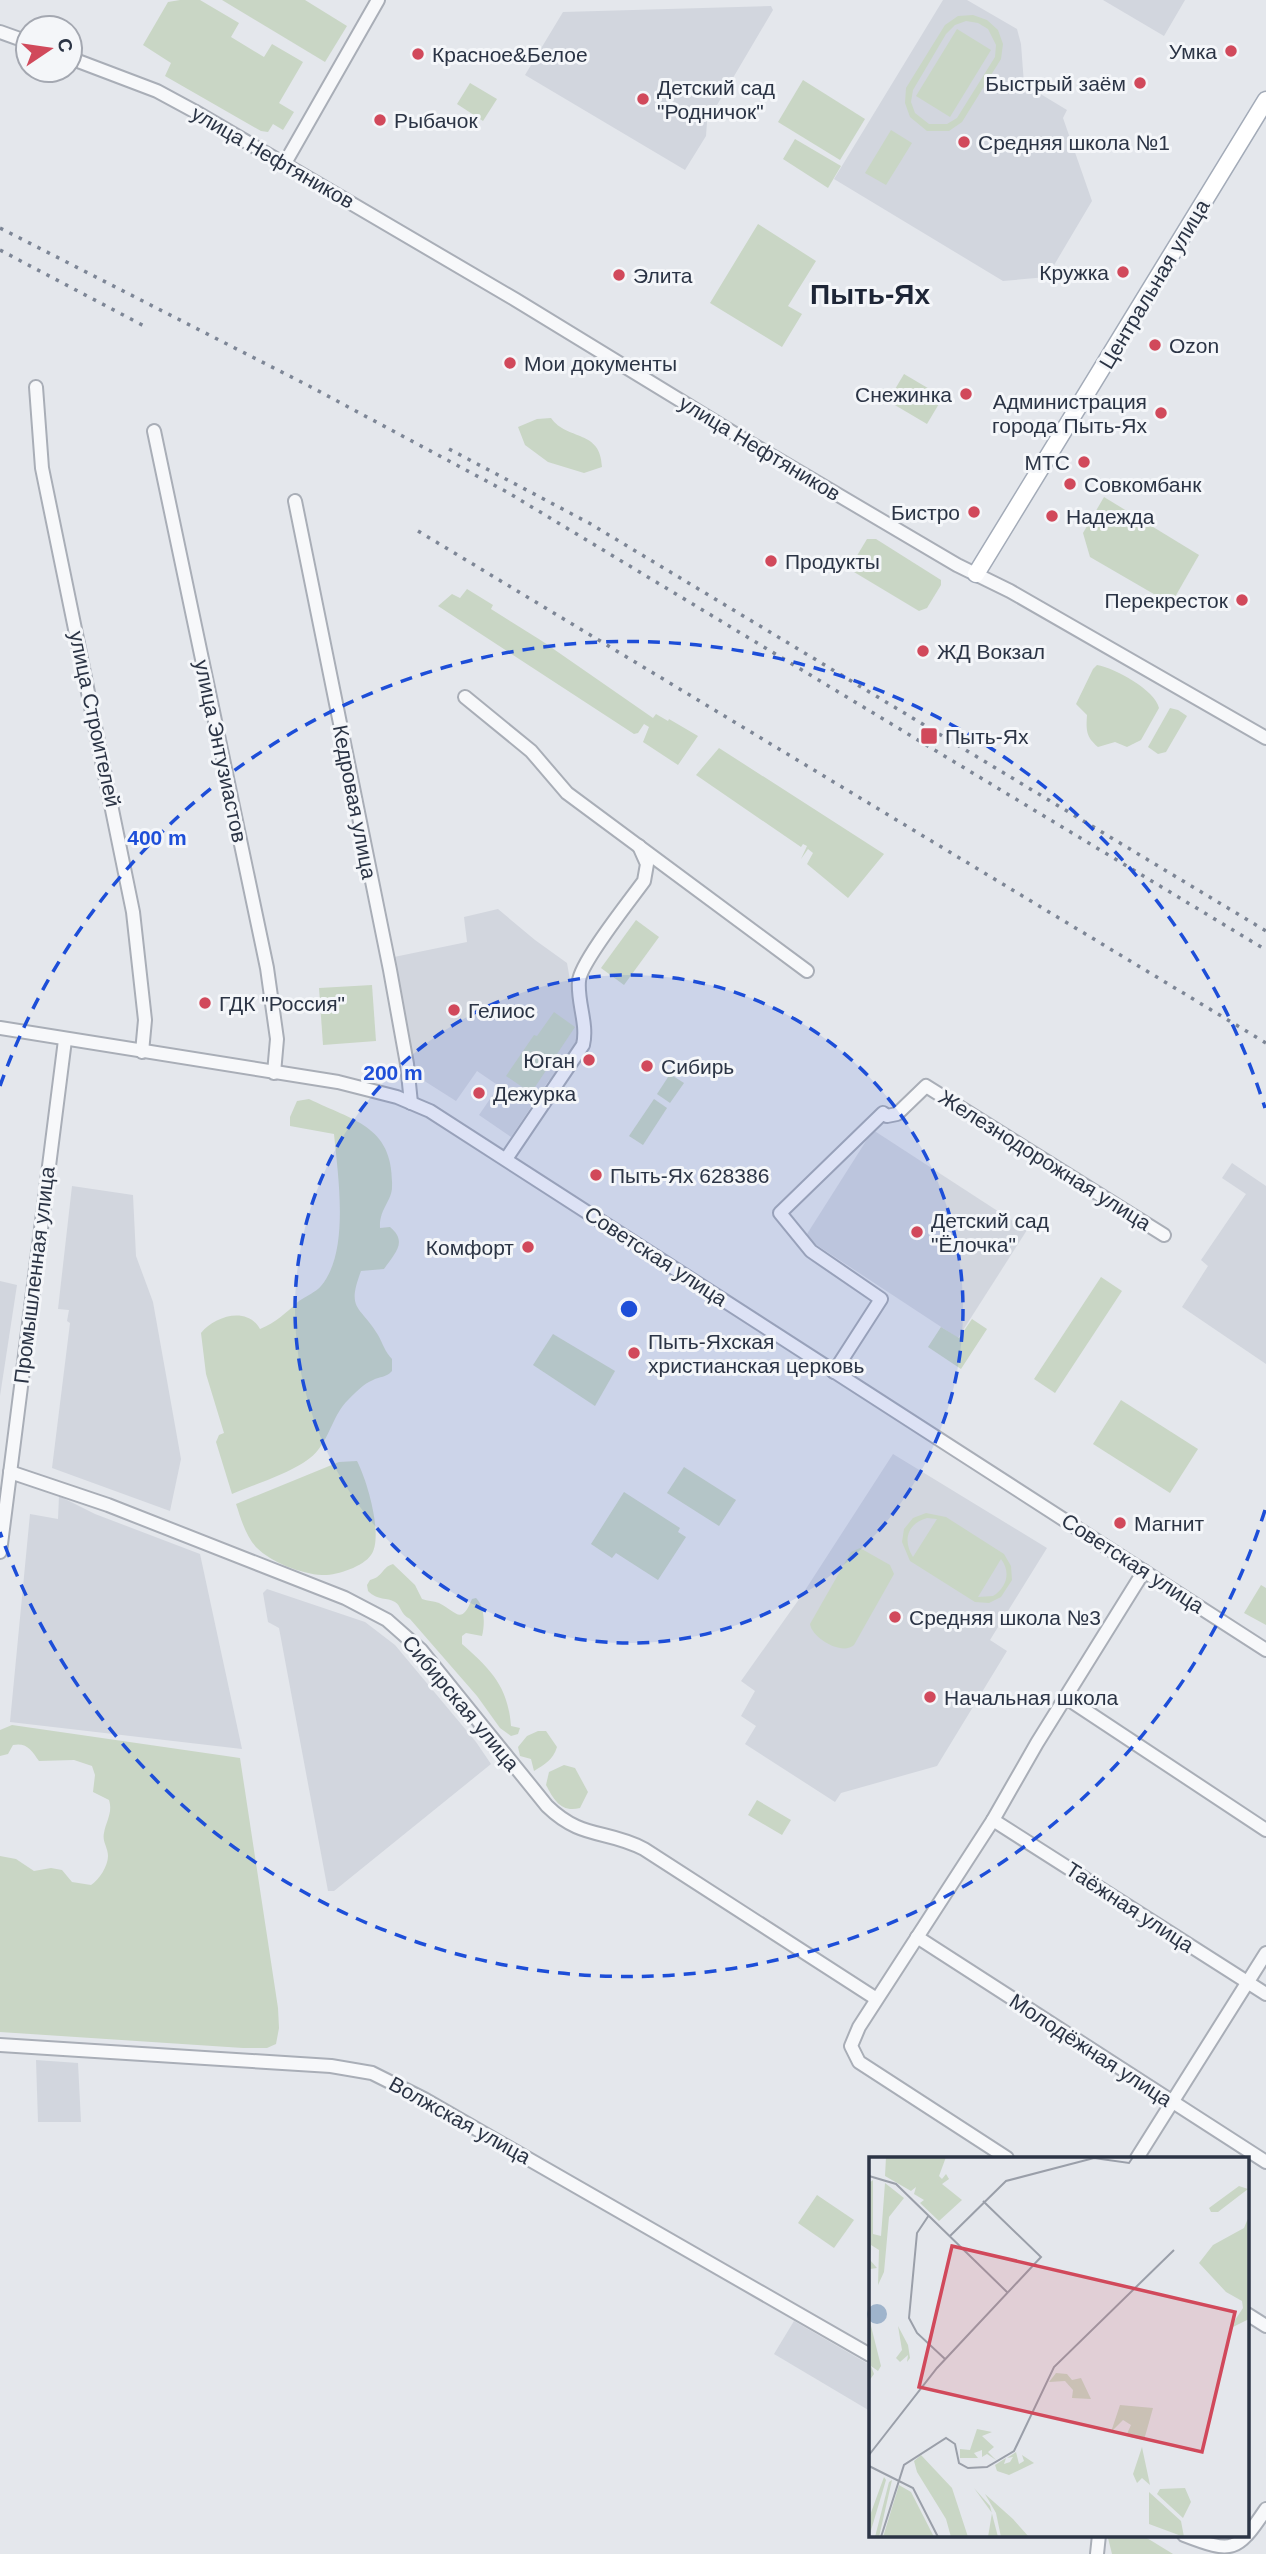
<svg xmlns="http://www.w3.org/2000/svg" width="1266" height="2554" viewBox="0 0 1266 2554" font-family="Helvetica,sans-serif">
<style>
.built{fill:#d2d6de}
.green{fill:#c9d6c5;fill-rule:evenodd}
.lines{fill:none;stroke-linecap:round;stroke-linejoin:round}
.minor-casing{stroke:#a9aeb7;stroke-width:16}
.major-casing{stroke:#a3abb8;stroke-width:19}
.minor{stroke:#f7f8fa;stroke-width:12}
.major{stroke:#fff;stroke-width:16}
.rail{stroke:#7d8696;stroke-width:3.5;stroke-dasharray:3.5 7;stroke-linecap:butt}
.ring{fill:none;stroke:#1d4ed8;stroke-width:3.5;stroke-dasharray:12 9}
.poi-dot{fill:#d1495b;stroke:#f4f6f9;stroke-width:2.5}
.labels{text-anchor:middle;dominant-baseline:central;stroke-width:6;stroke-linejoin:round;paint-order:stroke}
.poi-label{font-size:21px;fill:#2b3445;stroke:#f4f6f9;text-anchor:start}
.street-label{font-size:21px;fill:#2b3445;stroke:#f4f6f9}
.district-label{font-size:28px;font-weight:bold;fill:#1d2536;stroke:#f4f6f9}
.inset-road{fill:none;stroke:#9a9fa9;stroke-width:2}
.view{fill:#d1495b;fill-opacity:0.15;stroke:#d1495b;stroke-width:3.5}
.inset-edge{fill:none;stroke:#2b3445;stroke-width:3.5}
.centre{fill:#1d4ed8;stroke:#f4f6f9;stroke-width:3.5}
.ring-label{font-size:21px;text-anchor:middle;font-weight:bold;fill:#1d4ed8;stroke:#f4f6f9;stroke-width:6;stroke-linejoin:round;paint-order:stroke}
</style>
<rect width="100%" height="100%" fill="#e4e7ec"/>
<g class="built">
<path d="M943,0H967L1017,29L1021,44L1024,84L1067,110L1063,118L1092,201L1047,277L1003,281L834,179Z"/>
<path d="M1103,0H1185L1164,36Z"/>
<path d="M771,6L773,10L707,122L706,136L685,170L525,75L563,12Z"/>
<path d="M498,909L535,940L567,963L581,1042L553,1082L549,1080L511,1137L479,1115L499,1086L477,1071L456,1101L415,1075L394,957L467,942L464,917Z"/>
<path d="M873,1130L1027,1230L958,1338L812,1242L807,1234Z"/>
<path d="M1232,1163L1266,1186V1364L1182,1307L1208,1266L1201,1260L1246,1194L1222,1178Z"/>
<path d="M72,1186L133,1195L136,1256L153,1302L181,1459L170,1511L52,1468L70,1323L67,1321L69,1310L58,1309Z"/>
<path d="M0,1281L17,1285L0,1396Z"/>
<path d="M893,1454L1047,1548L990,1640L1007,1651L937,1766L841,1793L835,1802L745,1744L756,1726L741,1716L755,1691L741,1681L802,1595Z"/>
<path d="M59,1496L95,1514L200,1554L242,1749L10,1722L30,1514L58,1519Z"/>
<path d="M267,1589L365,1622L395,1645L476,1742L491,1764L334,1891H328L279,1628L268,1622L263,1593Z"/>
<path d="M36,2060L78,2063L81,2122H38Z"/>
<path d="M794,2321L870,2365V2411L774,2354Z"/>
</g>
<g class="green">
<path d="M180,0H200L239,23L231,37L264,57L272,44L303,62L279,103L294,112L283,130L273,124L268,132L261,131L165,76L171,63L143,45L168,2Z"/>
<path d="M222,0H305L347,26L325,62Z"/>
<path d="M973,15L987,20L998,30L1003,44L1001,59L962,122L949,131H927L910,117L905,103L906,88L945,25L958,16ZM966,21L978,23L988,29L996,45L995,57L957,118L947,124H929L915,113L911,102L913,90L946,34L955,25Z"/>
<path d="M957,29L991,50L950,117L916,96Z"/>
<path d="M803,80L865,119L840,160L778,122Z"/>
<path d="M470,83L497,99L483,121L457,104Z"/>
<path d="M891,130L912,143L886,185L865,173Z"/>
<path d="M795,139L841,166L828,188L783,159Z"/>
<path d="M758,224L816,261L788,306L802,314L782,347L710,303Z"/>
<path d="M904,374L943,397L927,424L888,401Z"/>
<path d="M551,418C567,441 601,429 602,467L584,473L548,462L525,445L518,427L537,419Z"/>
<path d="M1104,497L1199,555L1171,604L1090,557L1083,533Z"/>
<path d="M867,539H876L941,580V585L927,608L919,611L854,572L852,564Z"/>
<path d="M467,589L493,605L491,609L542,641L653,718L656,714L668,721L669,719L698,736L678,765L643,742L649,727L644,724L638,733L634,734L438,606L452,594L460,598Z"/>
<path d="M1097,665C1115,668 1155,690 1159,708L1141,740L1127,747L1115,742L1098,747C1086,737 1086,730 1087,715L1076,704L1093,669Z"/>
<path d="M1170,708L1178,710L1187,716L1166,752L1158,754L1148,747Z"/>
<path d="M719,748L884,854L848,898L807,864L813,853L808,849L801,859L807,846L803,844L801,847L696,775Z"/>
<path d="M636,920L659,937L624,985L601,968Z"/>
<path d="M372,985L376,1041L323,1045L319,988Z"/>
<path d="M554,1012L575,1027L531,1093L506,1076L534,1035L537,1036Z"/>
<path d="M670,1074L684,1083L670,1103L657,1094Z"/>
<path d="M309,1099C354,1121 394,1126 392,1187C392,1201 379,1209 380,1228L390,1227C408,1242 395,1253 384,1269L361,1271C346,1311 360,1305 378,1335C383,1344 385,1352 392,1359V1371C386,1378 380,1376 373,1380C363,1384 355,1393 348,1400C333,1415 331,1434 318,1450C303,1470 255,1484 232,1494L216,1442L219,1435L224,1433L206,1374L201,1333C215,1316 247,1306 260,1329C275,1323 287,1312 299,1301C306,1296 316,1292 321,1286C350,1252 338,1176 334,1134L290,1126V1117L297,1101Z"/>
<path d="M654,1099L667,1108L643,1145L629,1136Z"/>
<path d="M1101,1277L1122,1291L1055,1393L1034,1379Z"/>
<path d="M972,1319L987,1329L961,1369L928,1347L941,1327L959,1338Z"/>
<path d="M553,1334L615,1371L595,1406L533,1365Z"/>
<path d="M1121,1400L1198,1449L1170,1493L1093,1444Z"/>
<path d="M357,1461C367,1480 384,1537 371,1555C363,1567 335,1576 322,1575C301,1574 271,1562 257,1548C246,1537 241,1519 236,1504L339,1462Z"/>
<path d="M684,1467L736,1500L719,1526L667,1493Z"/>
<path d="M624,1492L680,1528L678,1532L686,1537L658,1580L616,1553L612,1558L591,1544Z"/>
<path d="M926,1513L946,1517L1004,1554L1011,1566L1012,1580L1001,1597L989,1603L975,1602L910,1561L902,1542L904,1529L913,1518ZM927,1518L937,1519L913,1557C902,1540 908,1523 927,1518ZM1001,1559C1011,1572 1007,1587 993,1596L978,1597Z"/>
<path d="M860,1548L890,1565L894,1574L854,1645C842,1656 812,1638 810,1624L851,1552Z"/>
<path d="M393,1564L415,1585L422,1599C428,1601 433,1601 439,1603C457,1612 461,1626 472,1599L476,1598C485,1607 485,1624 482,1636L466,1633L462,1636V1644C489,1668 508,1685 511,1726L520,1728L518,1734L511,1736L500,1728L477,1696L410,1619C400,1614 401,1605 395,1602C387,1597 378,1601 368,1591L367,1585L370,1580C383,1577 382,1567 393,1564Z"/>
<path d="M1261,1585L1266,1588V1625L1244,1613Z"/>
<path d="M12,1725L240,1758L278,2008L279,2028L276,2044L267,2048H243L0,2032V1856L16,1859L34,1871L51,1868L62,1870L72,1882L91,1885C99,1880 108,1866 108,1856C108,1847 102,1842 104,1833C106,1821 113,1813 109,1800L93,1792L95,1775L92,1766L74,1760L39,1761C32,1751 27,1742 13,1745L8,1754L0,1756V1730Z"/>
<path d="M538,1731H546L557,1747C553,1760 545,1764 534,1771L531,1759L520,1756L518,1747L527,1736Z"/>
<path d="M564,1765L575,1768L588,1792L580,1808C561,1813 554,1800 546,1785L549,1772Z"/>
<path d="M757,1800L791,1820L782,1835L748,1815Z"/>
<path d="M817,2195L854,2220L834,2248L798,2223Z"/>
<path d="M1110,2535H1142L1173,2554H1112L1108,2538Z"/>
</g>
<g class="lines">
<defs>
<g id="minor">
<path d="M0,32L28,42"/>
<path d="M70,58L157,91L194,111L516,300L745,440L957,565L1010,591L1266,738"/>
<path d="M285,163L378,0"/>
<path d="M36,387L42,468L133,912L145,1020L142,1052"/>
<path d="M154,431L267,968L277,1039L274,1073"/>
<path d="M295,501L390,970L407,1064L411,1103"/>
<path d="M465,697L531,751L567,793L807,971"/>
<path d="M0,1028L338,1082L397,1097L430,1111L1266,1650"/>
<path d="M506,1159L583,1045C588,1024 577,1002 579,981C580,963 631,899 644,881L647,864L639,846"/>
<path d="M834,1372L881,1299L811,1251L780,1213L883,1113L887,1116L897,1114L926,1086L1164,1235"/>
<path d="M10,1472L108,1505L345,1598L387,1620L421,1650L547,1806C582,1840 606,1829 644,1849L875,1998"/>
<path d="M0,1552L65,1040"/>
<path d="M1065,1697L1266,1830"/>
<path d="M993,1820L1266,1994"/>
<path d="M917,1937L1266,2162"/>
<path d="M0,2045L331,2066L372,2073L424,2099L870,2355"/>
<path d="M1007,2158L859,2062L851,2046L859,2027L993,1820L1037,1743L1144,1571"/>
<path d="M1137,2158L1266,1953"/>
<path d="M1247,2314L1266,2326"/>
<path d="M1184,2535C1233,2554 1237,2552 1266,2509"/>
<path d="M1097,2554L1099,2535"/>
</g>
<path id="major" d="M976,574L1266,100"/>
</defs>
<use href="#minor" class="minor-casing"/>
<use href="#major" class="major-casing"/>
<use href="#minor" class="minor"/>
<use href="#major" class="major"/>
<g class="rail">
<path d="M0,228L311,387L507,492L1266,950"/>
<path d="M0,250L146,327"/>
<path d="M449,449L589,523L1266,931"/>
<path d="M418,531L1266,1043"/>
</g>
</g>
<circle cx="629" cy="1309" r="334" fill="#1d4ed8" fill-opacity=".12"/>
<g class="ring">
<circle cx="629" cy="1309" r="334"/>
<path d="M1265 1510A667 667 0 0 1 0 1532M0 1086A667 667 0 0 1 1265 1108"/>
</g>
<g class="poi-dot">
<circle cx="1231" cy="51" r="7"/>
<circle cx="418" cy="54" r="7"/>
<circle cx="1140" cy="83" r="7"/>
<circle cx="643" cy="99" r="7"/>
<circle cx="380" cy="120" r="7"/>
<circle cx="964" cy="142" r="7"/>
<circle cx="1123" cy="272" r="7"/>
<circle cx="619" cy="275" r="7"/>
<circle cx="1155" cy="345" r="7"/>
<circle cx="510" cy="363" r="7"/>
<circle cx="966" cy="394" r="7"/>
<circle cx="1161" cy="413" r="7"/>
<circle cx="1084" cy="462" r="7"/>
<circle cx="1070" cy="484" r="7"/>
<circle cx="974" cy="512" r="7"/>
<circle cx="1052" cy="516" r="7"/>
<circle cx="771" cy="561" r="7"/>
<circle cx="1242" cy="600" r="7"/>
<circle cx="923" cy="651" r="7"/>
<rect x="920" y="727" width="18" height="18" rx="3.5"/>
<circle cx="205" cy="1003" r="7"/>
<circle cx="454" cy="1010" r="7"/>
<circle cx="589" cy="1060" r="7"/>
<circle cx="647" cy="1066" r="7"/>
<circle cx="479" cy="1093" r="7"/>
<circle cx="596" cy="1175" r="7"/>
<circle cx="917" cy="1232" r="7"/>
<circle cx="528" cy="1247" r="7"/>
<circle cx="634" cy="1353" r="7"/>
<circle cx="1120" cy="1523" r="7"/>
<circle cx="895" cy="1617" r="7"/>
<circle cx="930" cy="1697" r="7"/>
</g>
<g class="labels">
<g class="poi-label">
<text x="1217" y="51" text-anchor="end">Умка</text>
<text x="432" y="54">Красное&amp;Белое</text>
<text x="1126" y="83" text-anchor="end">Быстрый заём</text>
<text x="657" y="87">Детский сад<tspan x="657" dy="24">"Родничок"</tspan></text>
<text x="394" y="120">Рыбачок</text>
<text x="978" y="142">Средняя школа №1</text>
<text x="1109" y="272" text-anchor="end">Кружка</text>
<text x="633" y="275">Элита</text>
<text x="1169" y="345">Ozon</text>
<text x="524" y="363">Мои документы</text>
<text x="952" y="394" text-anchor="end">Снежинка</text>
<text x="1147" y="401" text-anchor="end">Администрация<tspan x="1147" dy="24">города Пыть-Ях</tspan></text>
<text x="1070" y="462" text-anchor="end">МТС</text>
<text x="1084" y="484">Совкомбанк</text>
<text x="960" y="512" text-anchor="end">Бистро</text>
<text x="1066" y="516">Надежда</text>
<text x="785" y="561">Продукты</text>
<text x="1228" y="600" text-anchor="end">Перекресток</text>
<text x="937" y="651">ЖД Вокзал</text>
<text x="945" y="736">Пыть-Ях</text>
<text x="219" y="1003">ГДК "Россия"</text>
<text x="468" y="1010">Гелиос</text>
<text x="575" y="1060" text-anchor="end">Юган</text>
<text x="661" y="1066">Сибирь</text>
<text x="493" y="1093">Дежурка</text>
<text x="610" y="1175">Пыть-Ях 628386</text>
<text x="931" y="1220">Детский сад<tspan x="931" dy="24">"Ёлочка"</tspan></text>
<text x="514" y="1247" text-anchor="end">Комфорт</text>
<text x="648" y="1341">Пыть-Яхская<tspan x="648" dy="24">христианская церковь</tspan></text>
<text x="1134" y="1523">Магнит</text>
<text x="909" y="1617">Средняя школа №3</text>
<text x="944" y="1697">Начальная школа</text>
</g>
<g class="street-label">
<text transform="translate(273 157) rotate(30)">улица Нефтяников</text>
<text transform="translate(1154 284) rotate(-59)">Центральная улица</text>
<text transform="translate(760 448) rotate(31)">улица Нефтяников</text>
<text transform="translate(95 719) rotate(78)">улица Строителей</text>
<text transform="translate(221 751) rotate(78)">улица Энтузиастов</text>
<text transform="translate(355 802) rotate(79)">Кедровая улица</text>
<text transform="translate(1045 1160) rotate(32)">Железнодорожная улица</text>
<text transform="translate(656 1256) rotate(33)">Советская улица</text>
<text transform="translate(34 1275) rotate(-83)">Промышленная улица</text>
<text transform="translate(1133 1563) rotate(33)">Советская улица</text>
<text transform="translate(461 1703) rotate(50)">Сибирская улица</text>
<text transform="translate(1130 1907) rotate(33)">Таёжная улица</text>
<text transform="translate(1091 2050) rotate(33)">Молодёжная улица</text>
<text transform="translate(460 2120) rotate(29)">Волжская улица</text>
</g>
<g class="district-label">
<text x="870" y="294">Пыть-Ях</text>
</g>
</g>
<g transform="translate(869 2157)">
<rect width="380" height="380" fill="#e4e7ec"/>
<path d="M17,0H77L70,19L73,22L77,17L80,22L73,27L93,43L70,64L51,46L55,43L45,37L47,30L42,34L16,19ZM4,23V77L12,79L16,26L35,41L20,60L15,115L9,128L10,93L2,88L1,103L8,111L1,112L0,121V26ZM370,29L379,32L349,55H342L340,51ZM380,59V162L360,172L374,151L373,144L357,135L330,106L344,88L375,71ZM0,161L12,209L9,214L2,209L5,217L0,224ZM29,169L39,188L41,201L38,205L39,198L31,205L27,201L33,193ZM187,216L198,217L203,223L212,221L222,242L203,241L204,233L196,224L180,225ZM251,248L284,251L275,283L257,279L262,268L254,263L242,275ZM108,272L123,275L113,279L125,290L119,295L127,303L118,297L113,300V293L105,296L109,301H91V292L101,293ZM273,290L274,295L281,328L273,321L268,326L264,317ZM147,295L150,307L155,304L153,298L165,306L140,318L128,314L126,308L137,301L135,307L141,305L144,300L138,301ZM52,298L83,331L99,380H82L77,362L48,315L45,304ZM15,320L17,323L0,380V361ZM23,323L10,380H6L20,325ZM30,328L42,335L65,380H14ZM105,331L121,349L129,380H119L123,356ZM316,331L322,345L314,361L288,337L291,332ZM280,335L312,364L315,380L280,367ZM116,337L144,362L160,380H132L127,356Z" fill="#c9d6c5"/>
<path d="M-2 157a10 10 0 1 1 20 0a10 10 0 1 1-20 0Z" fill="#9fb4cc"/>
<path class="inset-road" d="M0,19L27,27L139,136M60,58L48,76L40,161L48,176L76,202M81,79L137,24L225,1L260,6L264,0M0,298L68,211L172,100L114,44M0,309L44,331L69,380M12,380L35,308L77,281L86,287L90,306L99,311L118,310L145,294L185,210L305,93"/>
<path class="view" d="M83,89L366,155L333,295L50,230Z"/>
<rect width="380" height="380" class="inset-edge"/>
</g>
<circle cx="629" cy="1309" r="10" class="centre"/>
<g class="ring-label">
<text x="157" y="845">400 m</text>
<text x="393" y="1080">200 m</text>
</g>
<g transform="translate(49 49) rotate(77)"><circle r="33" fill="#f4f6f9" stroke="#a4a8b1" stroke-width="2"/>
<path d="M0-5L12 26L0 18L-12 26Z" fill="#d1495b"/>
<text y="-10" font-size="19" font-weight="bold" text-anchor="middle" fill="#2b3445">С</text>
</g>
</svg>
